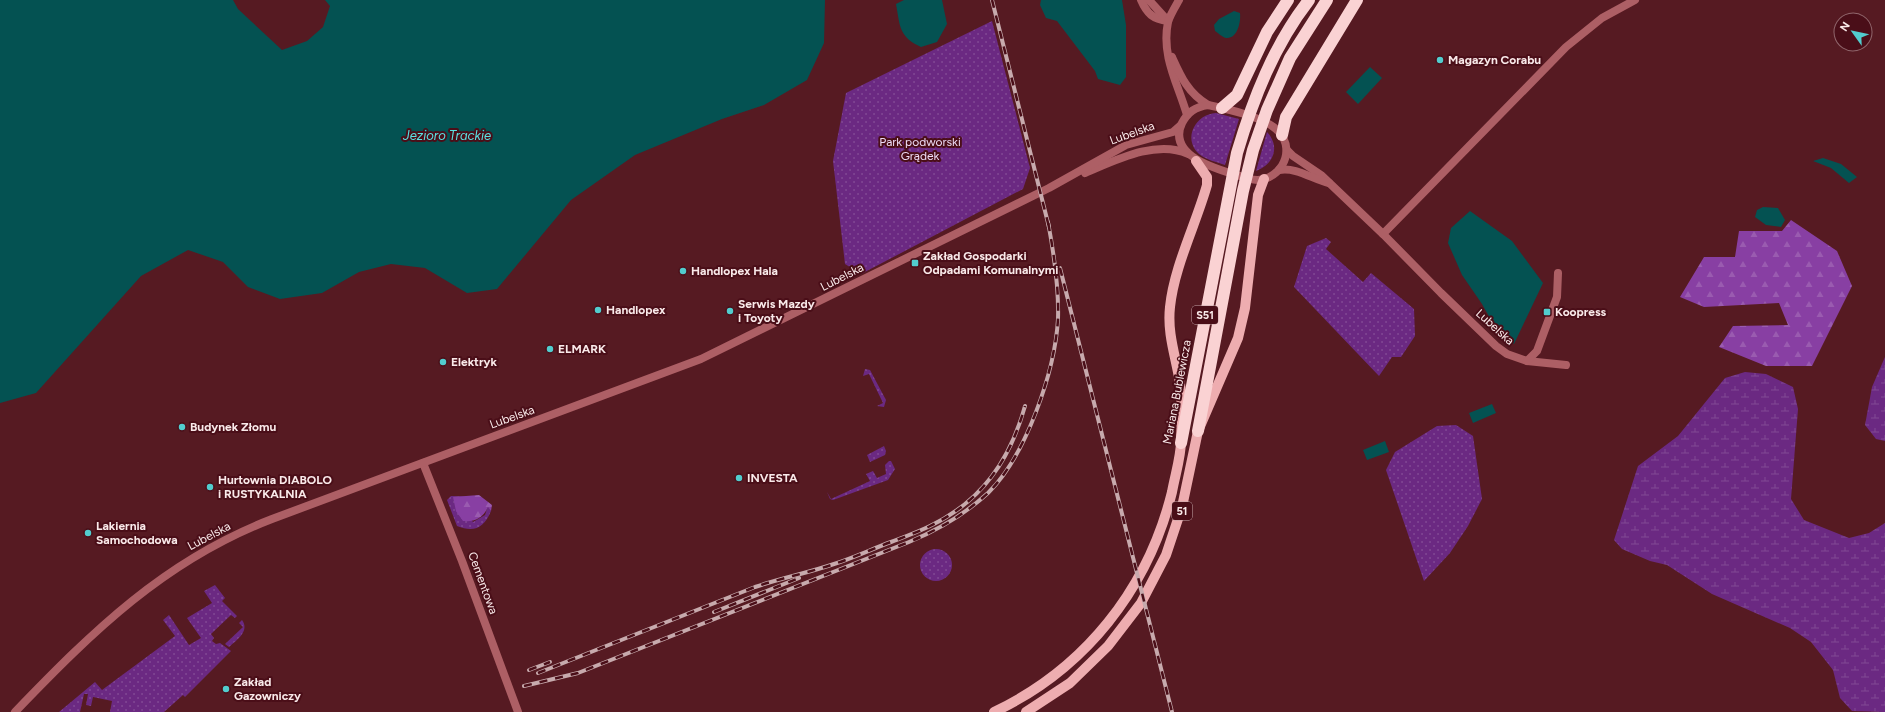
<svg xmlns="http://www.w3.org/2000/svg" width="1885" height="712" viewBox="0 0 1885 712" font-family="Figtree,sans-serif">
<style>
.grass{fill:url(#grass-dots)}
.forest{fill:url(#forest-firs)}
.wetland{fill:url(#wetland-marsh)}
.water{fill:#045252}
.lines{fill:none;stroke-linecap:round;stroke-linejoin:round}
.minor{stroke:#ad5f65;stroke-width:8}
.tertiary{stroke:#ad5f65;stroke-width:8}
.primary{stroke:#eeadb0;stroke-width:10}
.motorway{stroke:#fad2d3;stroke-width:12}
.rail-casing{stroke:#c7aaad;stroke-width:4}
.rail{stroke:#4a0e18;stroke-width:2.5;stroke-dasharray:8;stroke-linecap:butt}
.poi-dot{fill:#52cdce;stroke:#4a0e18;stroke-width:1.5}
.labels{text-anchor:middle;dominant-baseline:central;stroke-width:4;stroke-linejoin:round;paint-order:stroke}
.shield{fill:#4a0e18;stroke:#c4a7aa;stroke-width:1}
.shield-label{font-size:11px;font-weight:bold;fill:#f9e9e9}
.poi-label{font-size:12px;font-weight:bold;fill:#f9e9e9;stroke:#4a0e18;text-anchor:start}
.street-label{font-size:12px;fill:#f9e9e9;stroke:#4a0e18}
.park-label{font-size:12px;fill:#eedcf6;stroke:#4a0e18}
.water-label{font-size:13px;font-style:italic;fill:#5ae2e3;stroke:#4a0e18}
</style>
<defs>
<pattern id="grass-dots" width="8" height="8" patternUnits="userSpaceOnUse"><rect width="8" height="8" fill="#6b2982"/><path d="M2 2h.1M6 6h.1" fill="none" stroke="#814894" stroke-width="1.8" stroke-linecap="round"/></pattern>
<pattern id="forest-firs" width="22" height="20" patternUnits="userSpaceOnUse"><rect width="22" height="20" fill="#883fa3"/><path d="M5 1l3.5 6h-7zM16 11l3.5 6h-7z" fill="#9a5bb0"/></pattern>
<pattern id="wetland-marsh" width="20" height="14" patternUnits="userSpaceOnUse"><rect width="20" height="14" fill="#6b2982"/><path d="M1 5h8M5 5V1M11 12h8M15 12V8" fill="none" stroke="#814894"/></pattern>
</defs>
<rect width="100%" height="100%" fill="#561a22"/>
<g class="grass">
<path d="M992,21L1030,168L1023,189L861,274L845,264L833,161L846,93Z"/>
<path d="M1216,113L1239,119L1225,165C1217,162 1206,160 1199,154C1182,138 1196,114 1216,113Z"/>
<path d="M1267,132C1281,147 1273,165 1256,171Z"/>
<path d="M1326,238L1331,242L1326,249L1363,282L1371,273L1414,309L1415,336L1401,357H1392L1379,376L1294,287L1307,246Z"/>
<path d="M865,369L870,370L886,400L884,407L877,406L883,403L869,374L863,376Z"/>
<path d="M1456,425L1473,436L1482,499L1468,526L1450,553L1424,581L1386,470L1395,452L1437,426Z"/>
<path d="M884,446L886,451L885,455L870,462L867,455Z"/>
<path d="M889,461H891L895,469L888,480L833,500L830,499L827,492L831,499L870,481L866,474L873,471L877,478L886,474L885,465Z"/>
<path d="M451,496H473L453,497L473,522L485,515L488,506L491,511C484,528 474,533 457,526L447,500Z"/>
<circle cx="936" cy="565" r="16"/>
<path d="M215,585L225,598L222,601L237,616L235,618L231,615L211,634L214,638L212,641L216,644L220,643L231,651L185,697L183,695L164,712H110L112,701L93,697L91,706L86,705L88,694H84L80,712H59L95,682L102,690L175,636L163,620L169,615L189,645L201,638L187,618L212,603L204,591Z"/>
<path d="M242,620C250,631 237,640 229,647L225,644L243,627L239,623Z"/>
</g>
<g class="forest">
<path d="M1791,220L1837,251L1852,286L1812,366H1766L1719,347L1733,326L1788,325L1779,303L1704,307L1680,297L1704,257H1735L1739,231H1782Z"/>
<path d="M479,495L492,505L491,511L488,507C483,518 475,522 463,521L456,511L453,497Z"/>
</g>
<g class="wetland">
<path d="M1885,357V441L1876,439L1865,425L1872,387Z"/>
<path d="M1745,372L1766,374L1793,387L1798,409L1791,499L1804,520L1849,538L1869,533L1885,523V712L1852,711L1840,698L1833,670L1811,642L1790,628L1712,594L1667,565L1650,561L1622,549L1614,540L1638,466L1678,436L1725,378Z"/>
</g>
<g class="water">
<path d="M0,0H233L238,9L282,50L307,41L323,27L330,6L325,0H825L824,43L807,80L764,105L722,119L635,155L571,200L497,289L467,293L425,268L391,264L359,272L322,293L280,299L248,287L223,262L188,250L141,276L36,393L0,403Z"/>
<path d="M904,0H942L947,24L937,42L921,47C899,37 900,26 896,4Z"/>
<path d="M1041,0H1122L1126,25V77L1120,85L1098,79L1095,71L1057,21L1046,18L1040,5Z"/>
<path d="M1234,11L1240,13C1241,21 1238,39 1226,38C1222,37 1218,33 1215,31L1214,25L1219,19Z"/>
<path d="M1370,67L1382,78L1358,104L1346,92Z"/>
<path d="M1823,158L1841,164L1857,177L1849,183L1831,168L1813,161Z"/>
<path d="M1763,207L1778,208L1785,220L1781,227L1766,225L1755,217L1757,210Z"/>
<path d="M1470,211L1512,241L1543,283L1514,344L1496,329L1482,304L1462,275L1448,243L1451,228Z"/>
<path d="M1492,404L1496,413L1473,423L1469,413Z"/>
<path d="M1385,441L1389,452L1367,460L1363,450Z"/>
</g>
<g class="lines">
<g class="minor">
<path d="M1141,0C1147,14 1153,19 1168,21"/>
<path d="M1149,0L1168,21"/>
<path d="M1383,234L1441,293L1496,346L1507,354L1527,361L1566,365"/>
<path d="M1527,361L1537,351L1557,297L1558,273"/>
<path d="M423,463L462,561L518,712"/>
</g>
<g class="tertiary">
<path d="M1179,0C1175,7 1170,15 1168,22C1161,56 1178,84 1187,115"/>
<path d="M1172,57C1181,77 1188,93 1208,105"/>
<path d="M1208,105C1227,109 1265,117 1278,131C1299,152 1277,186 1250,179C1227,172 1165,159 1182,123C1188,112 1195,107 1208,105Z"/>
<path d="M1287,150L1293,156L1321,175L1383,234L1566,47L1602,18L1635,0"/>
<path d="M1279,170C1297,167 1312,179 1329,183"/>
<path d="M1085,173C1114,161 1156,139 1188,154"/>
<path d="M15,712C93,631 165,560 272,519L701,359L1049,188L1126,145L1173,132L1181,125"/>
</g>
<g class="primary">
<path d="M994,712C1085,669 1148,589 1172,492C1175,475 1181,457 1181,441C1182,421 1182,402 1180,383C1176,357 1167,334 1170,307C1174,267 1196,224 1207,185V177L1196,161"/>
<path d="M1026,712L1070,683L1108,646L1141,603L1166,555L1182,507L1198,431L1238,338L1245,308L1258,195L1264,179"/>
</g>
<g class="motorway">
<path d="M1222,108L1237,95L1267,32L1288,0"/>
<path d="M1282,135L1286,117L1357,0"/>
<path d="M1198,431L1243,191L1253,150L1267,110L1290,58L1327,0"/>
<path d="M1181,443L1237,153C1253,99 1274,45 1309,0"/>
</g>
<defs>
<g id="rail">
<path d="M992,0L1049,227"/>
<path d="M1060,268L1172,712"/>
<path d="M714,612L799,578"/>
<path d="M529,670L550,662"/>
<path d="M538,673L755,587C781,578 808,573 834,564C853,558 872,549 891,542C904,537 918,532 930,526C982,501 1010,460 1025,406"/>
<path d="M524,686L578,673L909,542C938,530 964,515 988,493C1026,456 1055,371 1058,319C1059,287 1054,254 1048,222"/>
</g>
</defs>
<use href="#rail" class="rail-casing"/>
<use href="#rail" class="rail"/>
</g>
<g class="poi-dot">
<circle cx="1440" cy="60" r="4"/>
<rect x="911" y="259" width="8" height="8" rx="2"/>
<circle cx="683" cy="271" r="4"/>
<circle cx="598" cy="310" r="4"/>
<circle cx="730" cy="311" r="4"/>
<rect x="1543" y="308" width="8" height="8" rx="2"/>
<circle cx="550" cy="349" r="4"/>
<circle cx="443" cy="362" r="4"/>
<circle cx="182" cy="427" r="4"/>
<circle cx="739" cy="478" r="4"/>
<circle cx="210" cy="487" r="4"/>
<circle cx="88" cy="533" r="4"/>
<circle cx="226" cy="689" r="4"/>
</g>
<g class="labels">
<g class="shield">
<rect x="1192" y="306" width="26" height="18" rx="3"/>
<rect x="1172" y="502" width="20" height="18" rx="3"/>
</g>
<g class="shield-label">
<text x="1205" y="315">S51</text>
<text x="1182" y="511">51</text>
</g>
<g class="poi-label">
<text x="1448" y="60">Magazyn Corabu</text>
<text x="923" y="256">Zakład Gospodarki<tspan x="923" dy="14">Odpadami Komunalnymi</tspan></text>
<text x="691" y="271">Handlopex Hala</text>
<text x="738" y="304">Serwis Mazdy<tspan x="738" dy="14">i Toyoty</tspan></text>
<text x="606" y="310">Handlopex</text>
<text x="1555" y="312">Koopress</text>
<text x="558" y="349">ELMARK</text>
<text x="451" y="362">Elektryk</text>
<text x="190" y="427">Budynek Złomu</text>
<text x="747" y="478">INVESTA</text>
<text x="218" y="480">Hurtownia DIABOLO<tspan x="218" dy="14">i RUSTYKALNIA</tspan></text>
<text x="96" y="526">Lakiernia<tspan x="96" dy="14">Samochodowa</tspan></text>
<text x="234" y="682">Zakład<tspan x="234" dy="14">Gazowniczy</tspan></text>
</g>
<g class="street-label">
<text transform="translate(1132 133) rotate(-20)">Lubelska</text>
<text transform="translate(842 277) rotate(-27)">Lubelska</text>
<text transform="translate(1495 327) rotate(42)">Lubelska</text>
<text transform="translate(1177 392) rotate(-79)">Mariana Bublewicza</text>
<text transform="translate(512 417) rotate(-20)">Lubelska</text>
<text transform="translate(209 536) rotate(-28)">Lubelska</text>
<text transform="translate(483 583) rotate(70)">Cementowa</text>
</g>
<g class="park-label">
<text x="920" y="142">Park podworski<tspan x="920" dy="14">Grądek</tspan></text>
</g>
<g class="water-label">
<text x="447" y="135">Jezioro Trackie</text>
</g>
</g>
<g transform="translate(1853 32) rotate(303)"><circle r="19" fill="#4a0e18" stroke="#90666c"/>
<path d="M0-3L7 15L0 10L-7 15Z" fill="#52cdce"/>
<text y="-6" font-size="11" font-weight="bold" text-anchor="middle" fill="#f9e9e9">N</text>
</g>
</svg>
